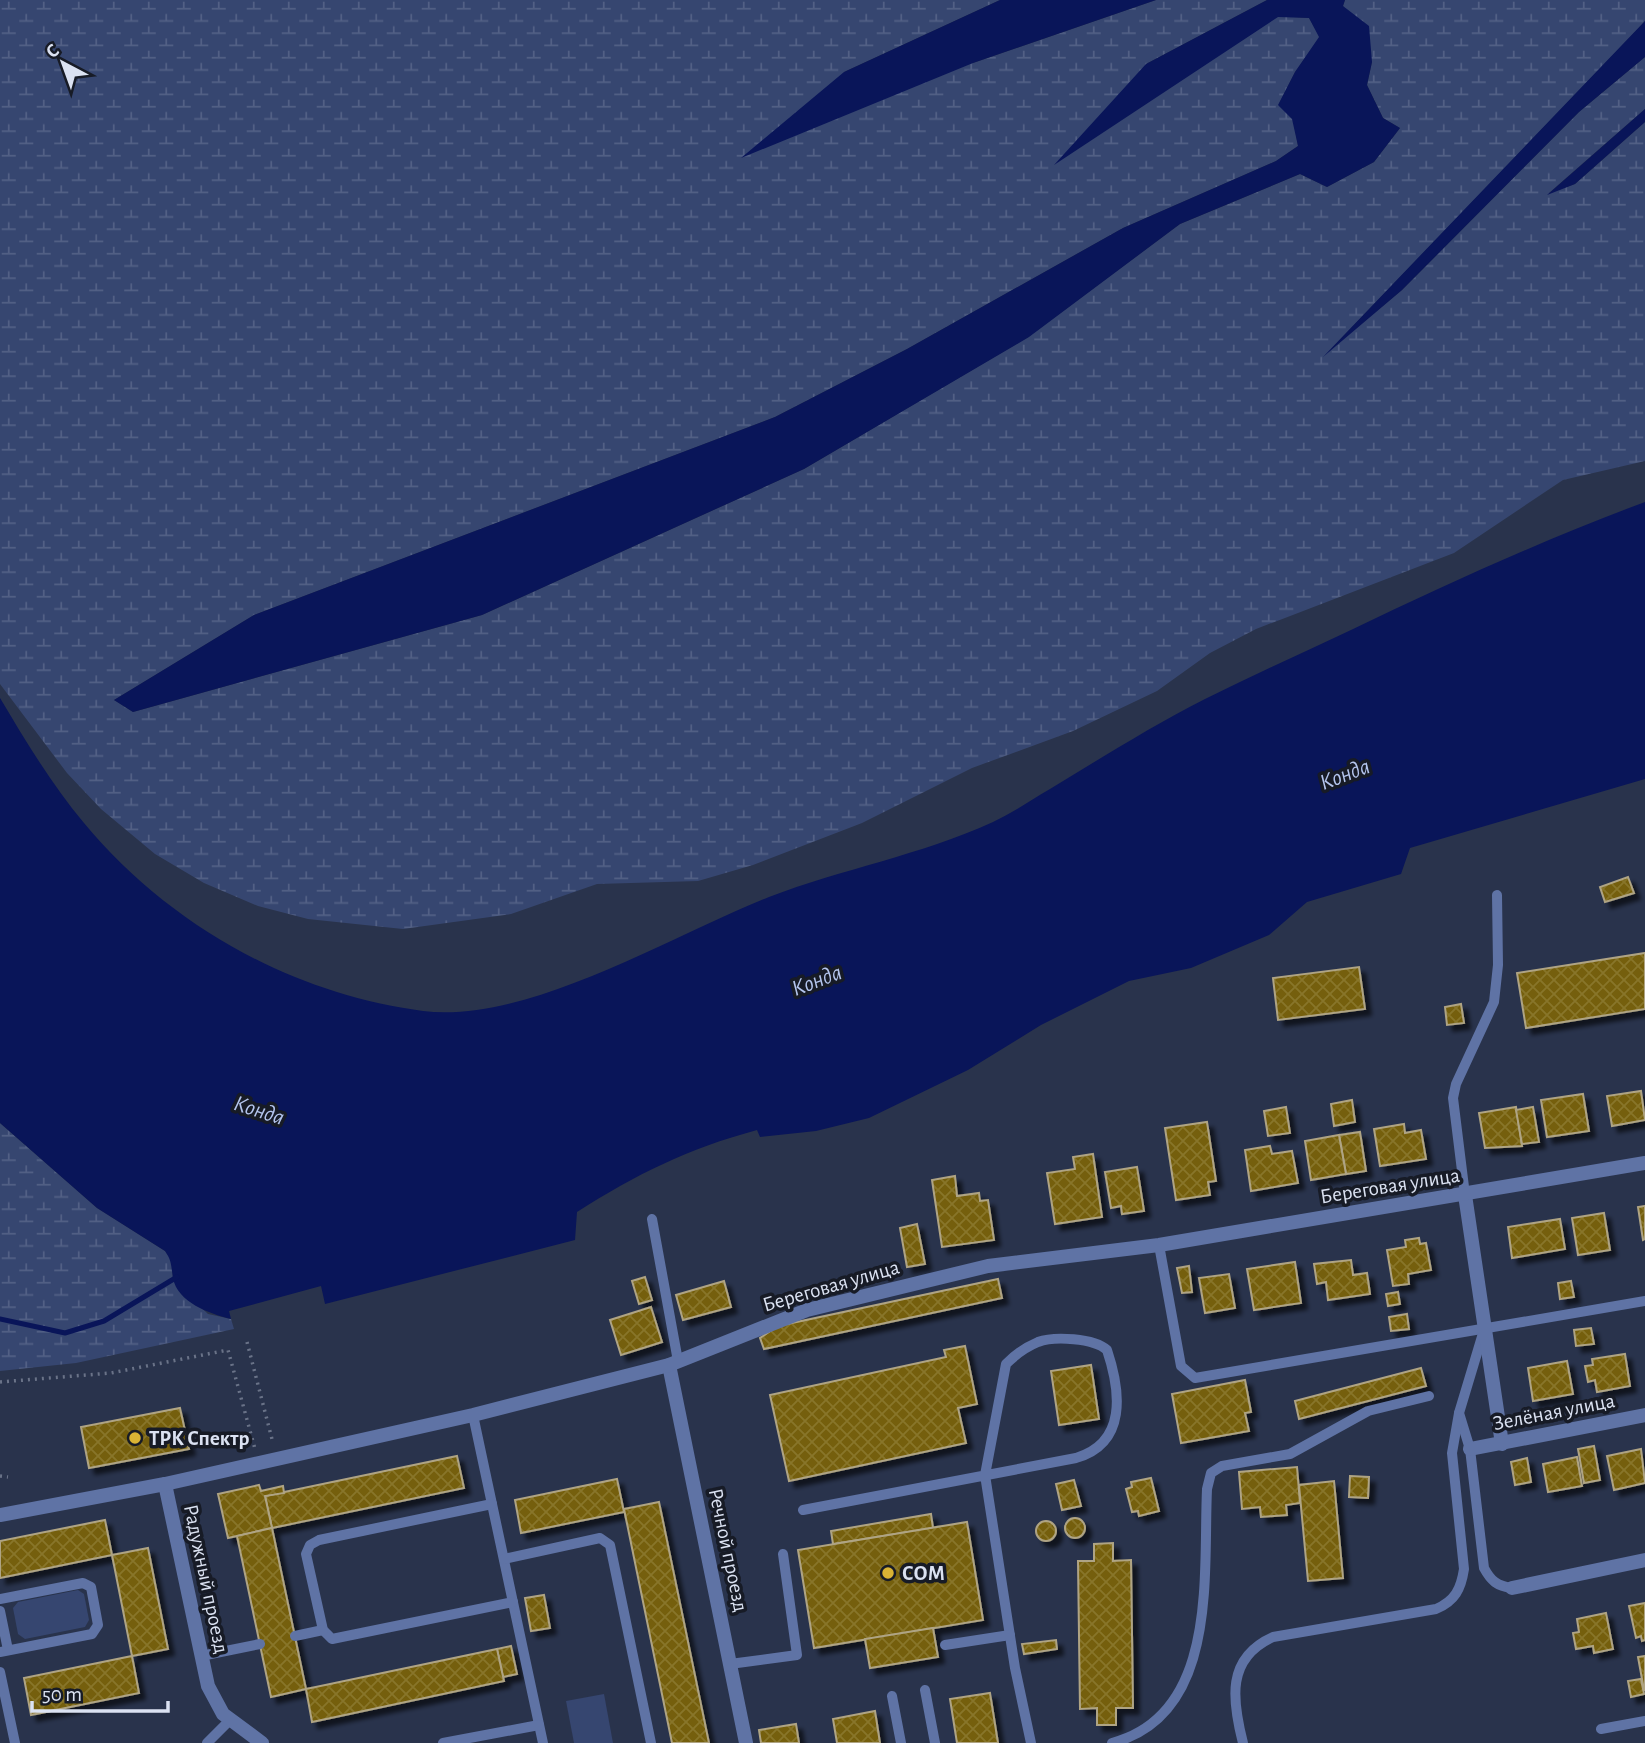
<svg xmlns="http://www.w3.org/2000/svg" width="1645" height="1743" viewBox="0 0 1645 1743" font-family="'Alegreya Sans',sans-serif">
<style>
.green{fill:#364670}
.wetland{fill:url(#wetland-marsh)}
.water{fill:#091559}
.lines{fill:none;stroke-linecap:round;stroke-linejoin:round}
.stream{stroke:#091559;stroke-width:5}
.building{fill:url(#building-cross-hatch);stroke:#afa484;stroke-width:2;filter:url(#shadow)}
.path{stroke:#6a7388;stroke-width:3.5;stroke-dasharray:2 5;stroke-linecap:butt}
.lane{stroke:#5f73a5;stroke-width:10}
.street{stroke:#5f73a5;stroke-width:14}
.poi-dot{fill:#d9b334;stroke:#171b26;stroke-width:2.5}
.labels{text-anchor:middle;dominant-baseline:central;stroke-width:7;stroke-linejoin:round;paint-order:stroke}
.street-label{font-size:21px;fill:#dbe2f2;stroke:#171b26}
.poi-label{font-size:21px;font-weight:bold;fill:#dbe2f2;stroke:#171b26;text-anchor:start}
.water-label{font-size:23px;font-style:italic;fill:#b4c5ee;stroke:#171b26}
</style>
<defs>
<pattern id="wetland-marsh" width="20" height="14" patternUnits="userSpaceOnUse" patternTransform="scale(1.75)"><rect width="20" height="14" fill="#364670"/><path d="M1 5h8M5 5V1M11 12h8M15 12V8" fill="none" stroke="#526085"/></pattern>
<pattern id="building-cross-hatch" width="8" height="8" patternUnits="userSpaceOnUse" patternTransform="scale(1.75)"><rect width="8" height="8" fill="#755e08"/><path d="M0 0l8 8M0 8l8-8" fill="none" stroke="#88752c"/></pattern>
<filter id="shadow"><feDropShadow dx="6" dy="6" stdDeviation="2" flood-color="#0009"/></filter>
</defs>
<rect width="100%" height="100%" fill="#29334c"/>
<g class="green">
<path d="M78,1590L84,1594L89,1620L85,1627L25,1639L18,1634L13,1608L18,1602Z"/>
<path d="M604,1694L613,1743H574L566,1701Z"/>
</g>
<g class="wetland">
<path d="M0,0H1000L844,72L973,63L1156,0H1267L1146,64L1241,41L1278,16L1309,18L1320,37L1295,72L1279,104L1293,119L1298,146L1276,161L1123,228L907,349L775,417L254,615L114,700L133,712L482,615L804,469L1028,337L1180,224L1300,174L1327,187L1374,162L1400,128L1383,118L1367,85L1372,62L1343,6L1345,0H1645V21L1636,31L1331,349L1402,290L1579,112L1645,57V109L1549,193L1575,184L1645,122V461L1563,480L1454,553L1256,629L1210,653L1157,691L1073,731L972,768L862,823L753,865L698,881L597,884L511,914L403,929L308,919L258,906L204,883L155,854L101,809L67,773L0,684Z"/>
<path d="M0,1123L97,1208L165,1251L172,1261L173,1281L208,1314L231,1319L234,1329L76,1363L0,1371Z"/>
</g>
<g class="water">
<path d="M1000,0H1156L973,63L741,158L844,72Z"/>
<path d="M1267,0H1345L1343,6L1369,26L1372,62L1367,85L1383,118L1400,128L1374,162L1327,187L1300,174L1180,224L1029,337L804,469L482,615L133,712L114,700L254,615L775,417L907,349L1123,228L1276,161L1298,146L1292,119L1278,105L1295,72L1319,37L1309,18L1278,17L1054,165L1146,64Z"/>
<path d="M1645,21V57L1579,112L1402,290L1323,357Z"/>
<path d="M1645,109V122L1575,184L1547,195Z"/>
<path d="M1645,502V779L1410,848L1401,874L1307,902L1269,935L1191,968L1129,981L1041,1025L968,1070L869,1118L816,1131L760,1137L757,1130C687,1149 637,1174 577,1212L575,1240L325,1304L321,1286L229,1311L231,1319C210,1314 177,1302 173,1278C171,1266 172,1261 165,1251L97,1208L0,1123V698C25,740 52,785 84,823C168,924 291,994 423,1011C528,1024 672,935 769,897C842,869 921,855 993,822C1013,813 1031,800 1050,789C1101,758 1152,726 1205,699C1253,675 1302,653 1351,630C1447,584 1545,539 1645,502Z"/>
</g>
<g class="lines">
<path class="stream" d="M0,1319L65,1333L104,1321L177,1277"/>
</g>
<g class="building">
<path d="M1628,877L1634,893L1605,902L1600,887Z"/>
<path d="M1645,953V1009L1526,1028L1517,973Z"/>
<path d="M1359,967L1365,1009L1278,1020L1273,978Z"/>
<path d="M1461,1004L1464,1023L1447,1025L1445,1007Z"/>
<path d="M1641,1091L1645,1120L1612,1126L1607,1096Z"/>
<path d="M1583,1094L1589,1131L1547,1137L1541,1100Z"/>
<path d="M1352,1100L1355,1122L1334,1126L1331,1104Z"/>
<path d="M1286,1107L1290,1133L1268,1136L1264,1111Z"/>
<path d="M1516,1107L1522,1146L1485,1148L1479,1113Z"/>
<path d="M1533,1107L1539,1142L1522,1144L1516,1110Z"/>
<path d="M1207,1122L1216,1181L1208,1182L1210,1195L1176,1200L1165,1128Z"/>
<path d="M1404,1124L1405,1133L1421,1130L1426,1159L1380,1166L1374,1129Z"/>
<path d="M1360,1132L1366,1171L1346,1174L1339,1135Z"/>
<path d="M1339,1135L1346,1174L1311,1180L1305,1141Z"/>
<path d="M1270,1146L1272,1154L1292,1151L1298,1183L1251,1191L1245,1150Z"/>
<path d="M1093,1154L1102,1217L1055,1224L1047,1173L1075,1169L1073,1157Z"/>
<path d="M1137,1167L1144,1211L1122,1214L1121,1206L1111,1208L1105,1172Z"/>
<path d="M955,1176L957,1196L979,1193L980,1201L988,1200L994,1240L942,1247L932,1180Z"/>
<path d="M1645,1206V1239L1643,1240L1638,1207Z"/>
<path d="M1604,1213L1610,1250L1578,1255L1572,1218Z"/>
<path d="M1560,1219L1565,1249L1512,1258L1508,1227Z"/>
<path d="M917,1224L925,1264L907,1267L900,1228Z"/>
<path d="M1419,1238L1420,1244L1426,1243L1431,1270L1408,1274L1409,1284L1393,1286L1387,1250L1406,1247L1405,1240Z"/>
<path d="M1351,1260L1353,1275L1367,1273L1370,1294L1328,1300L1326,1282L1317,1284L1314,1264Z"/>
<path d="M1295,1262L1301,1303L1254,1310L1247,1269Z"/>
<path d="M1189,1266L1192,1292L1182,1293L1177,1268Z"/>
<path d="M1229,1274L1235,1308L1205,1313L1199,1278Z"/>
<path d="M645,1277L652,1300L639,1304L632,1281Z"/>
<path d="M998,1279L1002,1298L764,1349L760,1338L778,1326Z"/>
<path d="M724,1281L731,1307L683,1320L676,1295Z"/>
<path d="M1571,1281L1574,1297L1560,1299L1558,1283Z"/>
<path d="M1398,1292L1400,1304L1388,1306L1386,1294Z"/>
<path d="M651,1307L662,1342L621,1355L610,1320Z"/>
<path d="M1407,1314L1409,1329L1391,1331L1389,1317Z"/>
<path d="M1591,1328L1594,1344L1576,1346L1574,1330Z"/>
<path d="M965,1346L977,1404L958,1408L966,1443L789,1481L770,1395L946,1357L944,1350Z"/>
<path d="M1625,1354L1630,1386L1597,1392L1595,1380L1588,1382L1585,1366L1593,1365L1592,1359Z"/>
<path d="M1567,1361L1573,1394L1533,1401L1528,1368Z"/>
<path d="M1091,1365L1099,1419L1059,1425L1051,1371Z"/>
<path d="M1421,1368L1426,1386L1299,1419L1295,1401Z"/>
<path d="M1245,1380L1251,1412L1245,1413L1249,1431L1181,1443L1172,1394Z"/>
<path d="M180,1408L189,1449L89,1468L81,1427Z"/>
<path d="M1594,1446L1600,1480L1584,1483L1578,1449Z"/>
<path d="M1641,1449L1645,1483L1614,1490L1607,1456Z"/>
<path d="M457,1456L464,1488L272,1528L265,1496Z"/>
<path d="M1577,1457L1582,1486L1548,1492L1543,1464Z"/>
<path d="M1527,1458L1531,1482L1515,1485L1511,1462Z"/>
<path d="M1297,1467L1300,1503L1286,1505L1287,1515L1261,1517L1260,1507L1242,1509L1239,1472Z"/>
<path d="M1350,1476L1369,1477L1368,1498L1349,1497Z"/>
<path d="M1151,1478L1159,1511L1139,1516L1138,1511L1132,1512L1126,1489L1132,1487L1131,1482Z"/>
<path d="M617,1479L624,1512L521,1533L515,1500Z"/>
<path d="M1074,1480L1081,1506L1062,1510L1056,1484Z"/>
<path d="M1334,1481L1343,1578L1308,1581L1299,1485Z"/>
<path d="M259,1485L261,1491L283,1486L284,1493L265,1496L272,1528L228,1538L218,1494Z"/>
<path d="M659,1502L709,1743H672L624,1509Z"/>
<path d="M931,1514L933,1528L833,1544L831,1531Z"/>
<circle cx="1075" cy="1528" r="10"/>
<path d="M105,1520L112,1555L0,1578V1541Z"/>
<circle cx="1046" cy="1531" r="10"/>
<path d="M967,1522L983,1620L814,1648L798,1550Z"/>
<path d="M272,1528L306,1689L271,1697L237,1536Z"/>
<path d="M1113,1543V1561L1131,1560L1133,1708H1116V1725H1097V1708L1080,1709L1078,1561H1094V1544Z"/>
<path d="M148,1548L168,1649L132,1656L112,1555Z"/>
<path d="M544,1595L550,1628L531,1631L525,1598Z"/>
<path d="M1645,1603V1640L1642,1641L1641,1636L1636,1638L1629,1606Z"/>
<path d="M1606,1613L1613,1649L1594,1653L1593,1646L1576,1649L1573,1633L1579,1632L1577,1619Z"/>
<path d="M933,1628L938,1657L870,1668L865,1639Z"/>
<path d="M1056,1640L1057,1649L1024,1654L1022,1644Z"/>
<path d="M511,1646L517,1674L503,1677L497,1649Z"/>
<path d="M497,1649L504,1681L312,1722L306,1689Z"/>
<path d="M132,1656L139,1693L31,1715L24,1678Z"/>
<path d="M1645,1656V1690H1644L1638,1657Z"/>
<path d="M1641,1679L1644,1694L1631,1697L1628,1681Z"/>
<path d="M990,1693L998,1743H957L950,1699Z"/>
<path d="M875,1711L880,1743H837L833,1719Z"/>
<path d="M796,1724L799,1743H761L759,1730Z"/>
</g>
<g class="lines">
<g class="path">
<path d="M247,1342L273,1443"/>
<path d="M0,1382L111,1373L228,1350L255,1449"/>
<path d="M0,1476L8,1477"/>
</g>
<g class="lane">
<path d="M1465,1195L1453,1098L1456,1084L1494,1002L1498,965L1497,895"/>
<path d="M652,1219L678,1361"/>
<path d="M1159,1245L1181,1366L1195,1378L1645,1301"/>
<path d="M1484,1330L1459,1413L1470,1449L1484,1568C1491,1581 1497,1586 1512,1588"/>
<path d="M473,1415L543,1743"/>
<path d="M492,1504L319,1540L310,1545L306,1554L323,1630L332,1639L513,1602"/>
<path d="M803,1510L1076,1458C1127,1443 1121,1392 1107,1350C1094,1338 1054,1336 1038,1342C1026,1347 1015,1355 1006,1364L985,1475L1015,1668L1031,1743"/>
<path d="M504,1559L600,1538L610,1545L651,1743"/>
<path d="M0,1599L83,1583L91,1587L98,1625L92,1634L0,1652"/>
<path d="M0,1611L8,1650"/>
<path d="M295,1636L323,1630"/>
<path d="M945,1645L1010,1635"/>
<path d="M201,1656L260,1644"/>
<path d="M730,1664L797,1655L783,1554"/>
<path d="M0,1672L15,1743"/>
<path d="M925,1690L935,1743"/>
<path d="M892,1696L901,1743"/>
<path d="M1601,1729L1645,1721"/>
<path d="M207,1743L230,1720"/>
<path d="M443,1743L539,1725"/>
<path d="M1112,1743C1219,1715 1203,1575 1207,1489L1211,1473L1222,1466L1290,1454L1368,1411L1429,1396"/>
<path d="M1243,1743C1232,1700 1226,1658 1273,1637L1436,1609C1455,1601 1461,1589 1464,1569L1452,1453L1459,1413"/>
</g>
<g class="street">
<path d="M1465,1195L1502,1444"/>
<path d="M669,1365L746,1743"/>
<path d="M1470,1449L1645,1415"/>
<path d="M165,1484L208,1686L223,1714L262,1743"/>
<path d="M0,1515L165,1484L473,1415L669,1365L807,1310L988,1266L1159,1245L1645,1163"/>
<path d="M1512,1588L1645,1560"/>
</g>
</g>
<g class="poi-dot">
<circle cx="135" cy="1438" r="7"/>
<circle cx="888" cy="1573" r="7"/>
</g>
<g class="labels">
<g class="street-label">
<text transform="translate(1390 1186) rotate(-9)">Береговая улица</text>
<text transform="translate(831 1286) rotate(-16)">Береговая улица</text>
<text transform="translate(1554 1412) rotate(-11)">Зелёная улица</text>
<text transform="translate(728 1550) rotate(78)">Речной проезд</text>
<text transform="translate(206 1579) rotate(78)">Радужный проезд</text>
</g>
<g class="poi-label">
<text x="149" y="1438">ТРК Спектр</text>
<text x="902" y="1573">СОМ</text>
</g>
<g class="water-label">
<text transform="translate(1345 775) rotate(-21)">Конда</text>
<text transform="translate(817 981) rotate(-21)">Конда</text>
<text transform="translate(259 1111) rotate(18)">Конда</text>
</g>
</g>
<g transform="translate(63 63) rotate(319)" stroke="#171b26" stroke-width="5" paint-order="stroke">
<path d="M0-5L12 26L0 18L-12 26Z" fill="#dbe2f2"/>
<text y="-10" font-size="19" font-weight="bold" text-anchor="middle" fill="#dbe2f2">С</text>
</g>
<path d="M32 1701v10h136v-10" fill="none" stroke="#dbe2f2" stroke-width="3.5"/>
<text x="42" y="1701" font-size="21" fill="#dbe2f2" stroke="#171b26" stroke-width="5" paint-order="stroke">50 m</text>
</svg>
